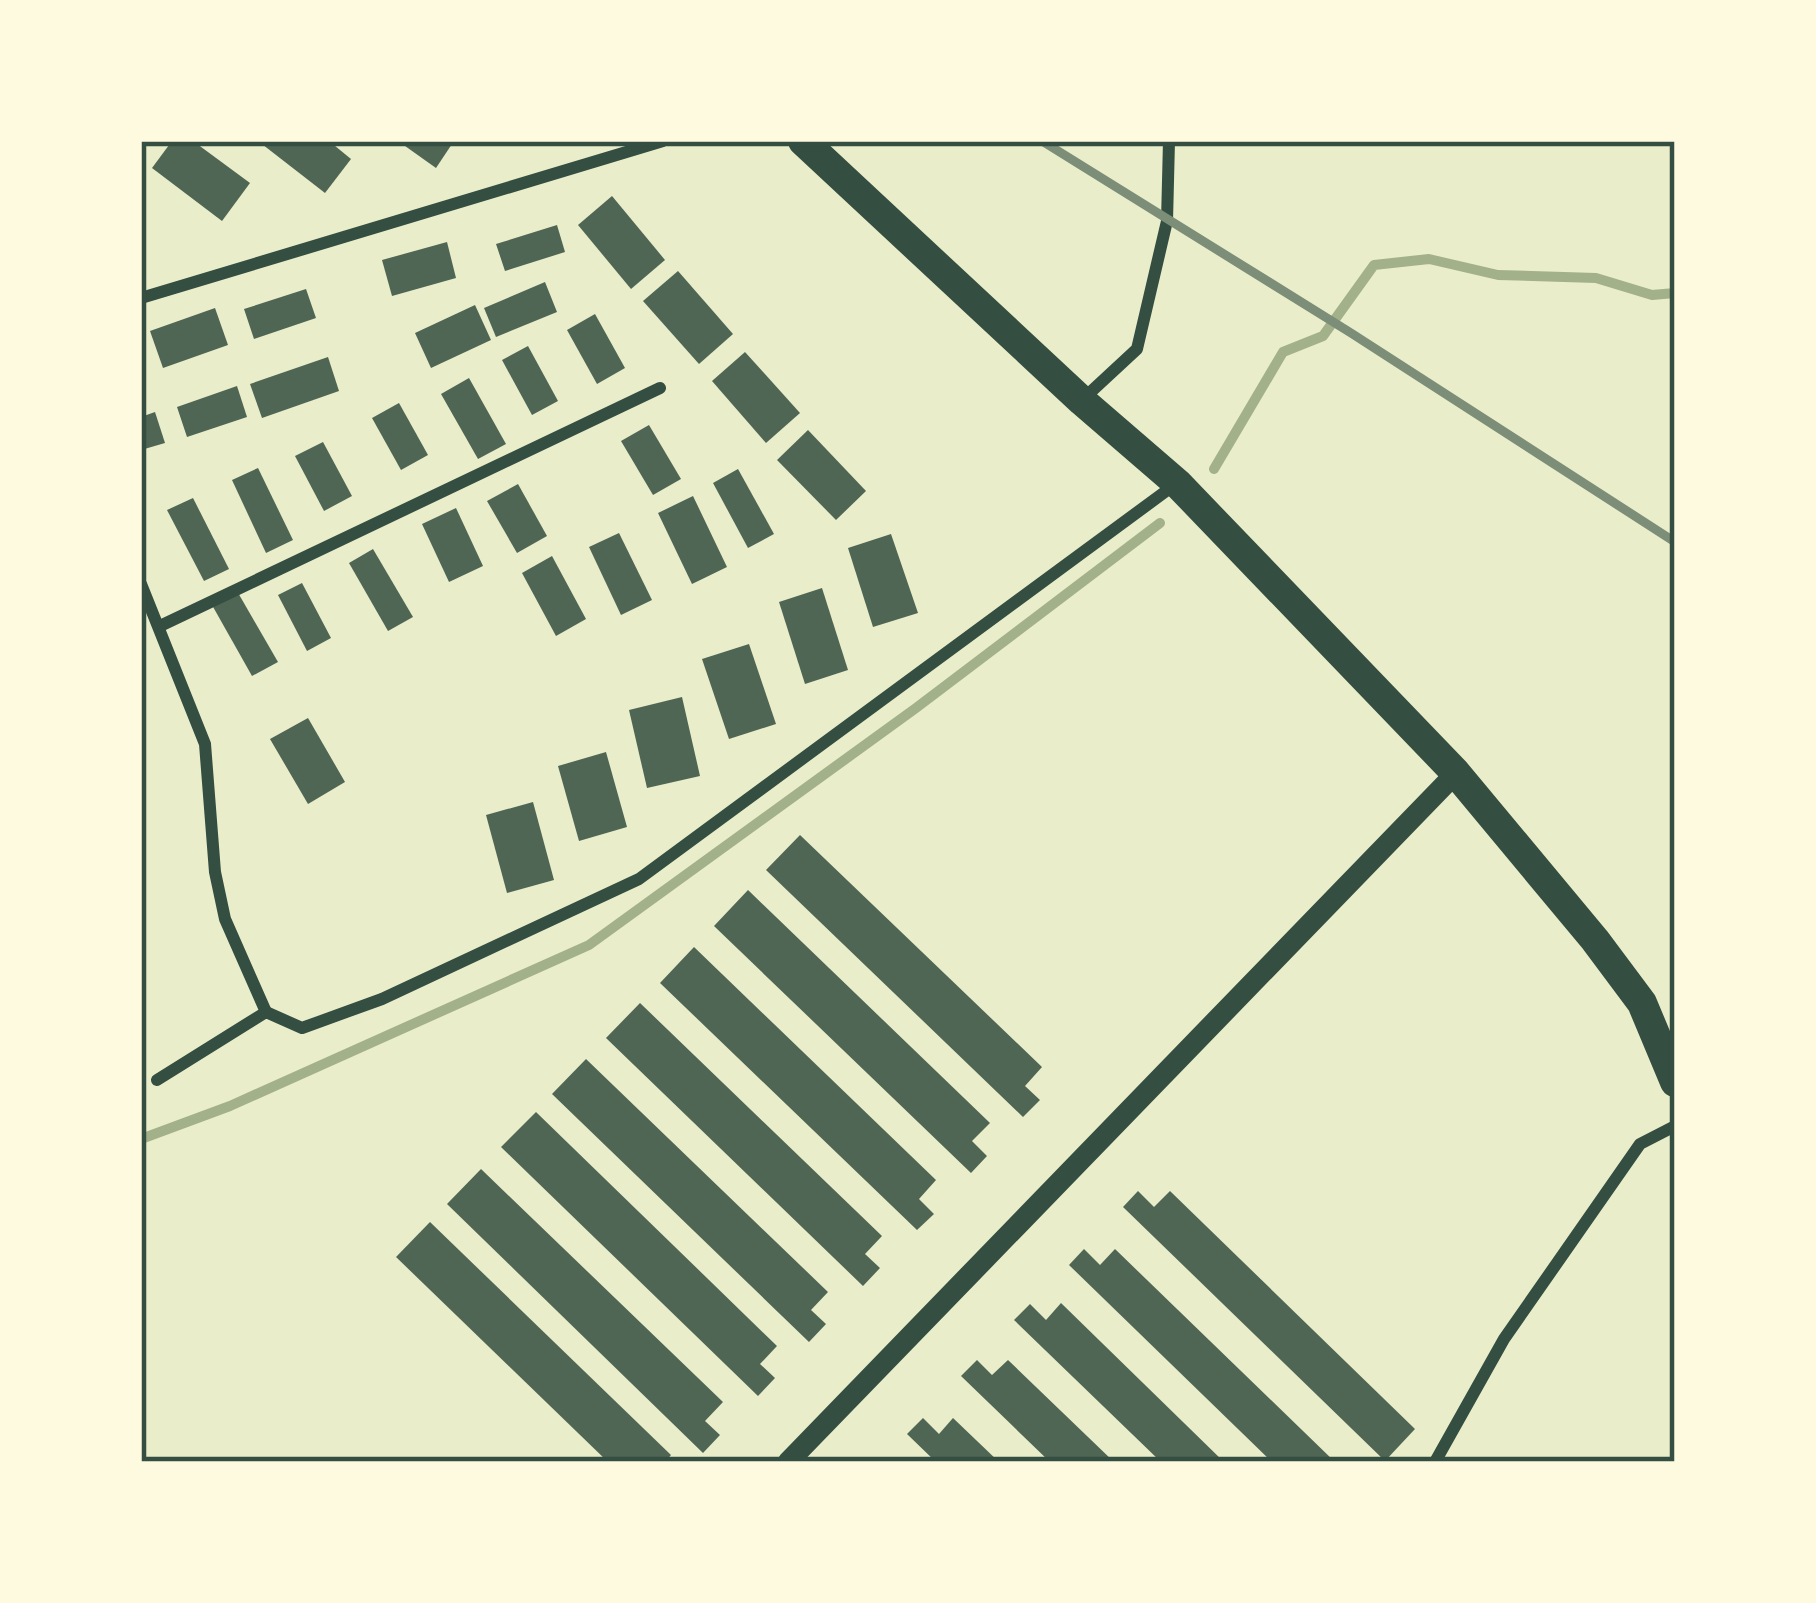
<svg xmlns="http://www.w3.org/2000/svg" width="1816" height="1603" viewBox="0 0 1816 1603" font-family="Mulish,sans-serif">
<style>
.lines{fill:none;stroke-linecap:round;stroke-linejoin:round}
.stream{stroke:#a3b18a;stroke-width:10}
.building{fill:#4f6655}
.minor{stroke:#344e41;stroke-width:12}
.tertiary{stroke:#344e41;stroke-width:21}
.primary{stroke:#344e41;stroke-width:30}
.rail{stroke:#7c8e77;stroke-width:9}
.neatline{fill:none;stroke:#344e41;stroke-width:4.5}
</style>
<rect width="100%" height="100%" fill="#e9edc9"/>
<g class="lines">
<g class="stream">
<path d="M1214,469L1283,352L1323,336L1374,265L1429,259L1498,275L1596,278L1652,295L1675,293"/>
<path d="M141,1139L230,1106L589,945L916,708L1160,523"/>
</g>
</g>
<g class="building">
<path d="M172,141H193L250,183L222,221L152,168Z"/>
<path d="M258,141H329L351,159L325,193Z"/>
<path d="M398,141H454L436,168Z"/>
<path d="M612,196L665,260L631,289L578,225Z"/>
<path d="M557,225L565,252L505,271L496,244Z"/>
<path d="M447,242L456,278L392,296L382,260Z"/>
<path d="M678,271L733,334L699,364L643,301Z"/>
<path d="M545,282L557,312L496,337L484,308Z"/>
<path d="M306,289L316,318L254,339L244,309Z"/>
<path d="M475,305L491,340L431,368L415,333Z"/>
<path d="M215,308L228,345L163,368L150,331Z"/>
<path d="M595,314L625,368L597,384L567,330Z"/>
<path d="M528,346L558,401L532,415L502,360Z"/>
<path d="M745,352L800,413L766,443L712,381Z"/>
<path d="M328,357L339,391L262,418L250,384Z"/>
<path d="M469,378L506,444L478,459L441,394Z"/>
<path d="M237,386L247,417L187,437L177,407Z"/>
<path d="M399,403L428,455L401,470L372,418Z"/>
<path d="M155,412L165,443L141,450V417Z"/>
<path d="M649,425L681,479L653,495L621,441Z"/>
<path d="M808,430L866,491L836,520L777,460Z"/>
<path d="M323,442L352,496L324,511L295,456Z"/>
<path d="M258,468L293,540L266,553L232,480Z"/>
<path d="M738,469L774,534L748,548L713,483Z"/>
<path d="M518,484L547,536L517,553L487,501Z"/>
<path d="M693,496L727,567L692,584L658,513Z"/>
<path d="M193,498L229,569L204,581L167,510Z"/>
<path d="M456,508L483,566L449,582L422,524Z"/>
<path d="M619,533L652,600L621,615L589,547Z"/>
<path d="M891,534L918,613L873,627L848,548Z"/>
<path d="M373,549L413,617L388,631L349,563Z"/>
<path d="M552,556L586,619L556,636L522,573Z"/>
<path d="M302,583L331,638L307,651L278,595Z"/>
<path d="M822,588L848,670L805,684L779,602Z"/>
<path d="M237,591L278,662L252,676L212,605Z"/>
<path d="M749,644L776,724L729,739L702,659Z"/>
<path d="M682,697L700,776L647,788L629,710Z"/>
<path d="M308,718L345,782L308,804L270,739Z"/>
<path d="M606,752L627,827L579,841L558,766Z"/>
<path d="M533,802L554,880L507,893L486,815Z"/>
<path d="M800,835L1042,1067L1025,1086L1040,1100L1023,1117L766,870Z"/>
<path d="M748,890L990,1123L972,1141L987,1156L971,1173L714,926Z"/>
<path d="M694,947L936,1180L919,1199L934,1214L917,1230L660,983Z"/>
<path d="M640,1003L882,1236L865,1254L880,1268L863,1286L606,1038Z"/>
<path d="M586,1059L828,1292L811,1310L826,1324L809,1342L552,1094Z"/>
<path d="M536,1112L777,1346L760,1364L775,1378L758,1396L501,1147Z"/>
<path d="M481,1169L723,1402L705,1421L720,1435L703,1453L447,1204Z"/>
<path d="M1138,1191L1154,1207L1170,1191L1415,1429L1385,1461L1123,1207Z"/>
<path d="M430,1222L671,1455L665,1462H608L396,1257Z"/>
<path d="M1084,1249L1100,1265L1115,1249L1335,1462H1272L1069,1265Z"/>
<path d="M1061,1303L1224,1462H1161L1014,1320L1030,1304L1046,1320Z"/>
<path d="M977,1360L992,1375L1008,1360L1114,1462H1050L961,1376Z"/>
<path d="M923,1418L939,1434L953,1418L999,1462H936L907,1434Z"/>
</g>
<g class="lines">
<g class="minor">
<path d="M141,298L663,141"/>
<path d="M1082,400L1137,349L1167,221L1169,141"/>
<path d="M141,584L205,744L215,872L225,919L266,1012"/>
<path d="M160,626L660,388"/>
<path d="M157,1080L266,1012L302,1028L382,999L639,879L1177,483"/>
<path d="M1435,1462L1504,1339L1640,1144L1675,1126"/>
</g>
<path class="tertiary" d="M788,1462L1456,773"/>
<path class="primary" d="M803,141L1082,401L1177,483L1456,773L1595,940L1642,1003L1675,1082"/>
<path class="rail" d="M1042,141L1351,333L1675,542"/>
</g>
<rect width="1816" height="1603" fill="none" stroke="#fefae0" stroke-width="288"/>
<rect x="144" y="144" width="1528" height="1315" class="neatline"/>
</svg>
